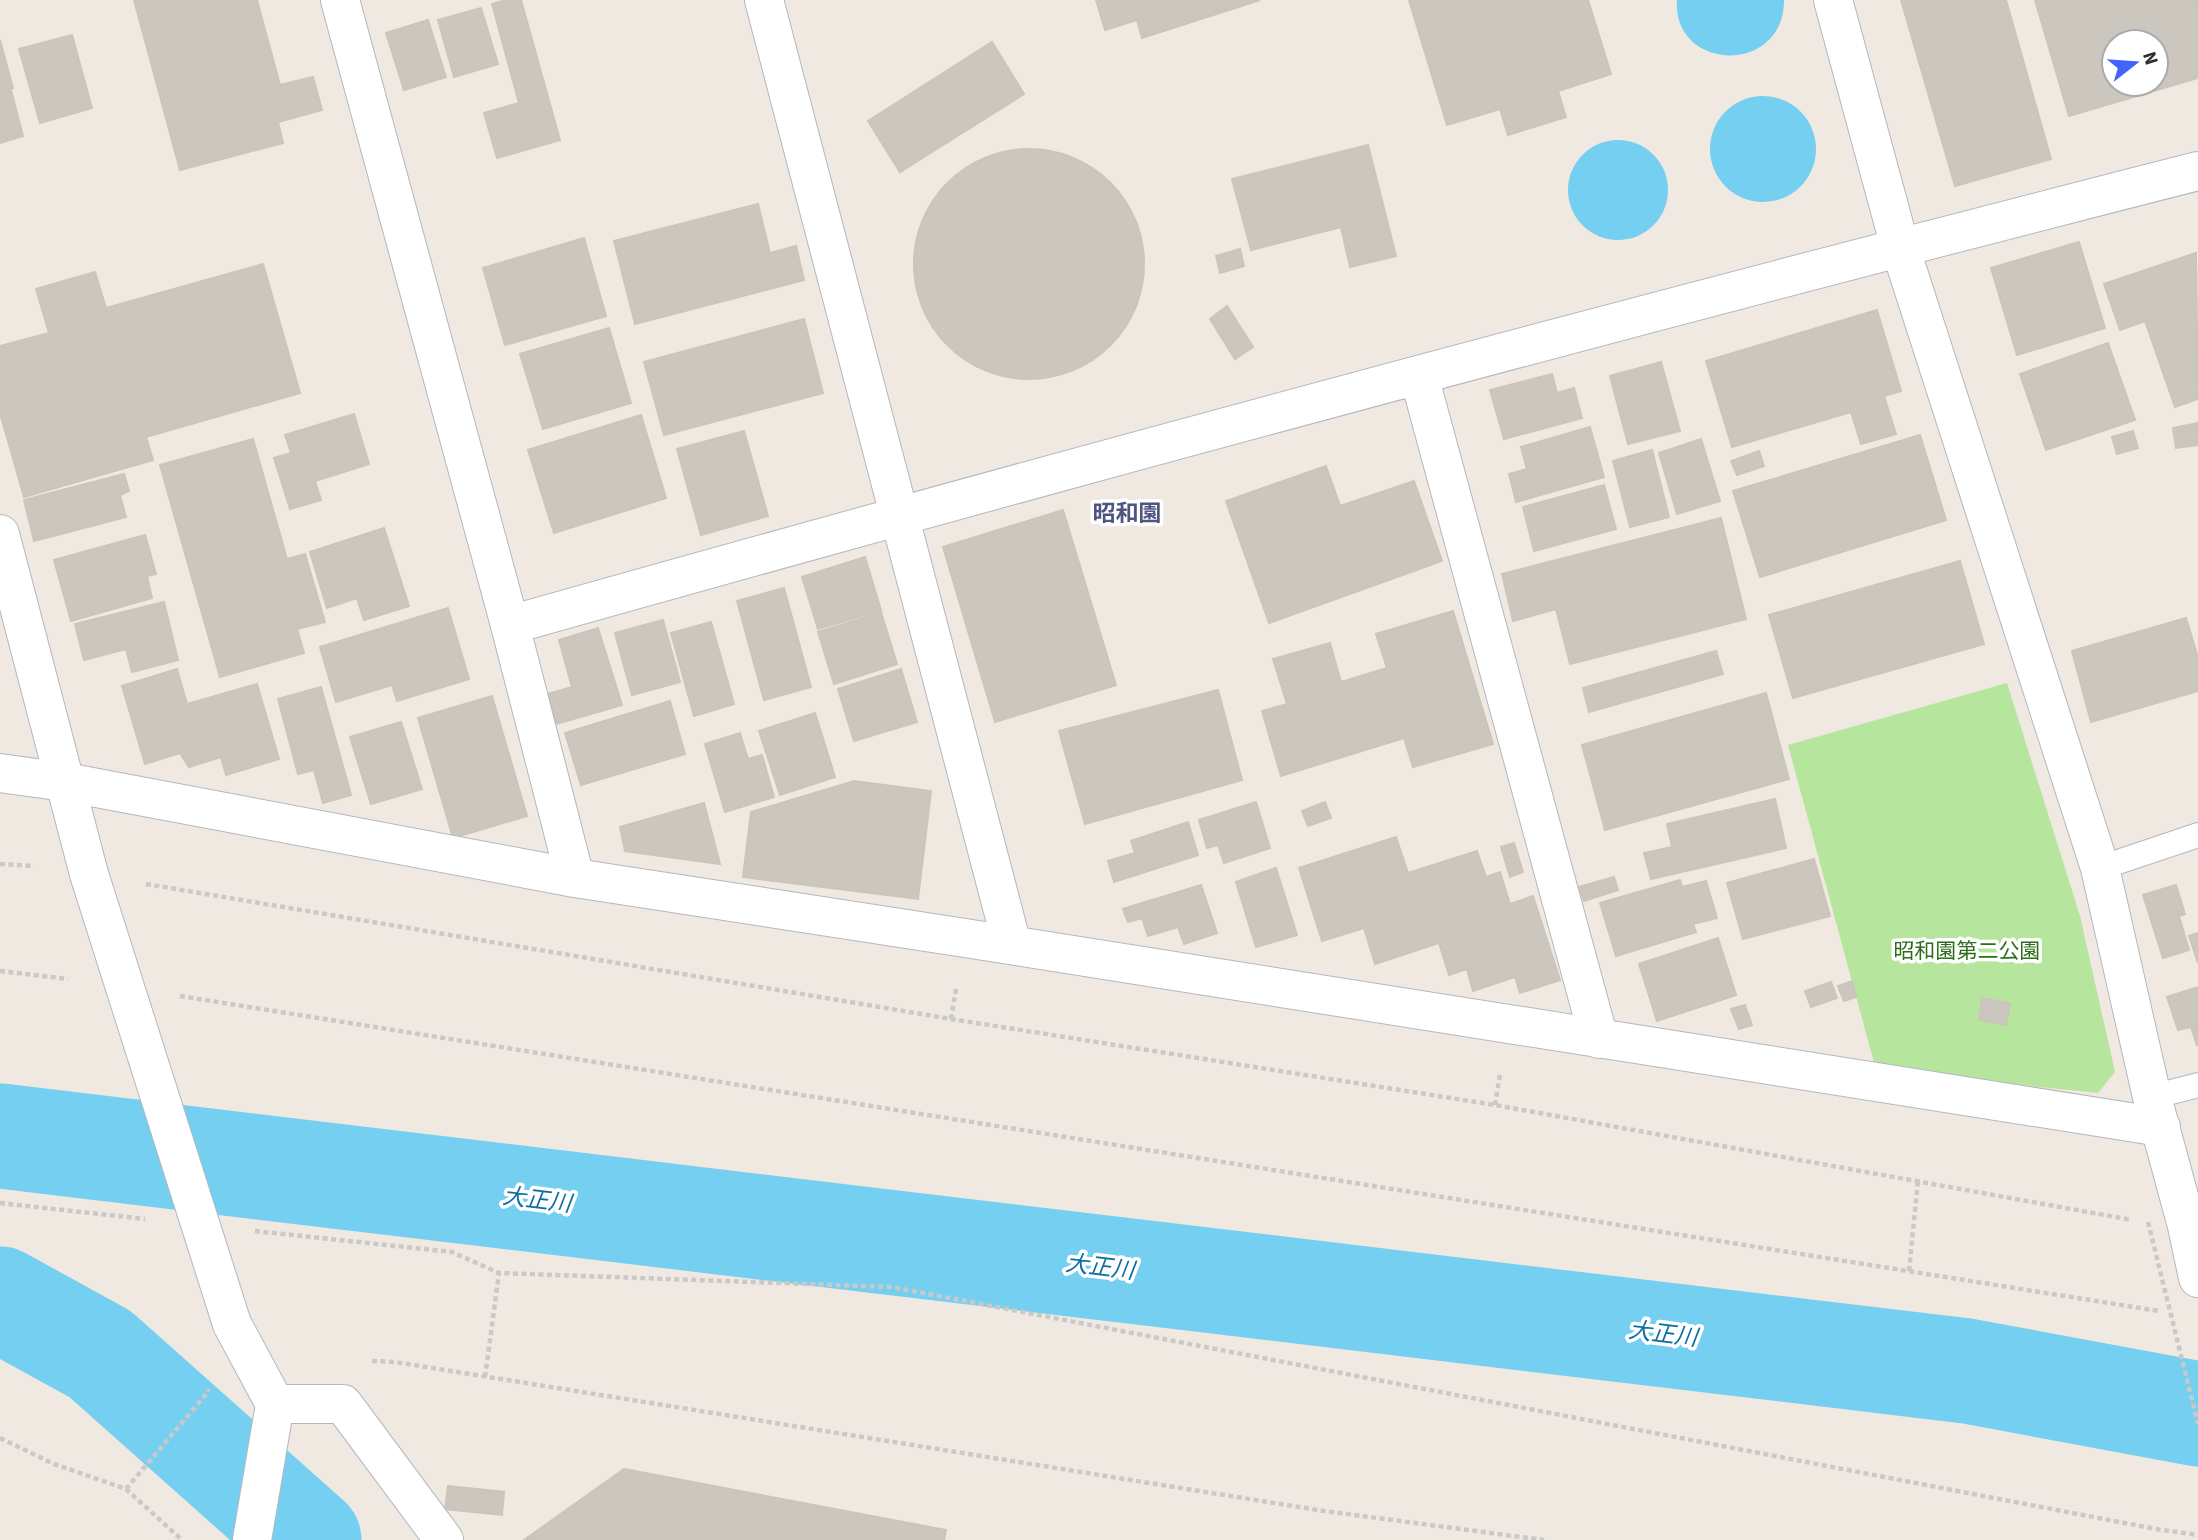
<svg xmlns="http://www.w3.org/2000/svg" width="2198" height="1540" viewBox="0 0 2198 1540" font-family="'Source Sans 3','Noto Sans JP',sans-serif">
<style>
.green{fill:#b6e59e}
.water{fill:#75cff0}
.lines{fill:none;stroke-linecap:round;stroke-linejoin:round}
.river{stroke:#75cff0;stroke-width:105}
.building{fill:#cbc7bf;stroke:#cbc5ba;stroke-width:2;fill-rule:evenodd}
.lane-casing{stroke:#b4b7c1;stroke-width:26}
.street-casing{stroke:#b4b7c1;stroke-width:40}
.path{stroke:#c9c9c9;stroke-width:4.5;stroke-dasharray:5 3.5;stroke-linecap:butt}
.lane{stroke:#fff;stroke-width:24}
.street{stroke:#fff;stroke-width:38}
.street-bridge-casing{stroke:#b4b7c1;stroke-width:40;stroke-linecap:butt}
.path-bridge{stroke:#c9c9c9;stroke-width:4.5;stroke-dasharray:5 3.5;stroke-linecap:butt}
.street-bridge{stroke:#fff;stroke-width:38}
.labels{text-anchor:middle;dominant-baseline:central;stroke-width:7;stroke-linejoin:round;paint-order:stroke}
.park-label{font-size:21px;fill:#2c6e1b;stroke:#fff}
.neighbourhood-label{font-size:23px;font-weight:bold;fill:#4d5680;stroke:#fff}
.water-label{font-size:23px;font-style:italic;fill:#0d6fa3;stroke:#fff}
</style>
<rect width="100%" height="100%" fill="#efe9e1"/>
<path class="green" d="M2007,683L2080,916L2115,1072L2098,1093L1876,1070L1788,745Z"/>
<g class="water">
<path d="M1677,0H1784C1784,76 1672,72 1677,0Z"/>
<circle cx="1763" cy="149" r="53"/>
<circle cx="1618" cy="190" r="50"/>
</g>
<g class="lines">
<g class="river">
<path d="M0,1136L1967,1371L2198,1414"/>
<path d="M0,1299L100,1354L309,1540"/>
</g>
</g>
<g class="building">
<path d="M134,0H257L280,85L313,77L322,110L278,122L283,143L180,170Z"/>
<path d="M506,0H521L560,140L497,158L484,113L519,103L492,4Z"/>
<path d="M1096,0H1260L1142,38L1137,20L1105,30Z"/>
<path d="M1409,0H1588L1611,74L1558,91L1566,117L1508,135L1500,109L1447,125Z"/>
<path d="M1901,0H2006L2051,159L1955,186Z"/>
<path d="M2035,0H2198V78L2069,116ZM2114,42H2156V84H2114Z"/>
<path d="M481,8L498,64L454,77L438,20Z"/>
<path d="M428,20L446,77L404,90L386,33Z"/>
<path d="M72,35L92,108L40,123L19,49Z"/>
<path d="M0,40L13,88L0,92Z"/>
<path d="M992,42L1024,94L900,172L868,121Z"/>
<path d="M11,90L23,136L0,143V93Z"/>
<path d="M1368,145L1396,256L1350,267L1341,227L1251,250L1232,179Z"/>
<circle cx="1029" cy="264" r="115"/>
<path d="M758,204L770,253L796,246L804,280L635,324L614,241Z"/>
<path d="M584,238L606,316L505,345L483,268Z"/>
<path d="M2079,242L2105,328L2017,355L1991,268Z"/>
<path d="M1240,249L1244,266L1220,273L1216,256Z"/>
<path d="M2196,253L2198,399L2175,407L2145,321L2120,330L2104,284Z"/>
<path d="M263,264L300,393L146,437L153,460L24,497L0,413V346L49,333L36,289L95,272L106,308Z"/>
<path d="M1227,306L1253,347L1235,359L1210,319Z"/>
<path d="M1877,310L1901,391L1884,396L1896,434L1861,444L1851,412L1732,447L1706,361Z"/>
<path d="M804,319L823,393L664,435L644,362Z"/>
<path d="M609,328L631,403L543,429L520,354Z"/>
<path d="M2108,343L2135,420L2046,450L2020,374Z"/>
<path d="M1661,362L1680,431L1628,444L1610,376Z"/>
<path d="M1552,374L1557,393L1574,388L1582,418L1504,439L1490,390Z"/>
<path d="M354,414L369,464L315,481L321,500L290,509L274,458L291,453L285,435Z"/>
<path d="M641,415L666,498L554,533L528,450Z"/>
<path d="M2198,423V445L2176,448L2173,428Z"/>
<path d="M1590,427L1604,477L1516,502L1509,474L1527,469L1521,447Z"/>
<path d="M744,431L768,516L701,535L677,449Z"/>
<path d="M2133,431L2138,448L2117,454L2112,437Z"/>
<path d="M1920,435L1946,520L1760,577L1733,491Z"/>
<path d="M253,439L287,559L305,554L325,622L297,629L304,653L220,677L160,465Z"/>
<path d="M1701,439L1720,501L1677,514L1659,453Z"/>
<path d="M1652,450L1669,517L1630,527L1613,461Z"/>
<path d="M1759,451L1764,466L1737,475L1731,461Z"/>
<path d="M1326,466L1340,506L1414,481L1442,561L1269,623L1226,501Z"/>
<path d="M124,474L129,491L120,495L126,517L34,541L24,500Z"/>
<path d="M1604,485L1616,529L1534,551L1523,507Z"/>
<path d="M1063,510L1116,685L995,722L943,547Z"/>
<path d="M1721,518L1746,619L1570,664L1556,609L1513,621L1502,574Z"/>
<path d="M384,528L409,606L364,620L357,598L327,608L310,552Z"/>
<path d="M145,535L156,574L147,576L152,598L71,621L54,560Z"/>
<path d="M865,557L881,610L818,629L802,577Z"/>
<path d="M1960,561L1984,644L1793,698L1769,615Z"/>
<path d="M784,588L811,687L764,700L737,601Z"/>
<path d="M164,602L178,660L132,672L126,649L84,660L75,624Z"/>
<path d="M448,608L469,679L397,701L392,685L336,702L320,647Z"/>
<path d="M1453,611L1493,744L1413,767L1404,738L1281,776L1262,711L1287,704L1273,659L1330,643L1341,682L1387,668L1376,634Z"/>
<path d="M881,612L897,664L834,684L818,632Z"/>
<path d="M2186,618L2198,658V691L2091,722L2072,651Z"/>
<path d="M663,620L680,682L632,695L615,633Z"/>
<path d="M711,622L734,704L694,716L671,633Z"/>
<path d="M598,628L622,705L556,724L548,694L572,687L559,640Z"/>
<path d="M1716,651L1723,674L1589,712L1583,688Z"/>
<path d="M177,669L187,704L257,684L279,759L226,775L221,757L189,767L180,753L145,764L122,686Z"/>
<path d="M901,669L917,722L854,741L838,689Z"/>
<path d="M321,687L351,795L323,803L314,770L298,774L278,699Z"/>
<path d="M1218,690L1242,780L1085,824L1059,731Z"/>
<path d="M1766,693L1789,779L1605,830L1582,745Z"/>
<path d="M492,696L527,816L453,838L418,718Z"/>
<path d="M670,701L685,754L581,785L565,733Z"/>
<path d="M815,713L835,777L780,795L759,731Z"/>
<path d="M401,722L422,789L371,804L350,737Z"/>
<path d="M740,733L748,759L762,755L774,797L725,812L705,744Z"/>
<path d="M854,781L931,791L918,899L743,877L751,812Z"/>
<path d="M1775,799L1786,848L1651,879L1644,853L1672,847L1667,824Z"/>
<path d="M1256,802L1270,848L1224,863L1218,845L1207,848L1199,820Z"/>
<path d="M1325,802L1331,818L1308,826L1302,811Z"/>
<path d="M704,803L720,864L625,851L620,827Z"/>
<path d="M1188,822L1198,855L1114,882L1108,861L1135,853L1131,841Z"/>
<path d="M1396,837L1408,873L1477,851L1486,877L1500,872L1510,904L1533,896L1560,980L1520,993L1515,977L1473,991L1467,969L1449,975L1439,943L1375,964L1364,928L1322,941L1299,868Z"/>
<path d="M1514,843L1523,872L1510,877L1501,847Z"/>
<path d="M1814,859L1830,916L1743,939L1727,883Z"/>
<path d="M1276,868L1297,935L1256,947L1236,882Z"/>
<path d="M1614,877L1618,890L1584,901L1579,887Z"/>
<path d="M1680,880L1682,887L1706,881L1717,918L1693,924L1696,932L1616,956L1600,903Z"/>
<path d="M1201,885L1217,933L1184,944L1178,927L1148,936L1142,918L1128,922L1123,909Z"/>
<path d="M2176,885L2185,914L2179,916L2189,950L2163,958L2143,895Z"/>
<path d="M2198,933V963L2189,936Z"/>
<path d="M1718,938L1736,995L1657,1021L1639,964Z"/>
<path d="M1852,981L1856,997L1844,1001L1838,986Z"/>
<path d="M1831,982L1837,998L1811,1007L1805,991Z"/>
<path d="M2198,987V1045H2197L2191,1027L2178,1030L2167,997Z"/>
<path d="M1982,998L2010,1003L2006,1025L1979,1020Z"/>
<path d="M1745,1005L1752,1025L1739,1029L1731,1009Z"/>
<path d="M624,1469L946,1530L944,1540H524Z"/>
<path d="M448,1486L504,1492L502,1515L445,1509Z"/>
</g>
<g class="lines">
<defs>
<g id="lane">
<path d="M2100,868L2198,835"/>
<path d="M2152,1097L2198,1085"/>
</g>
<g id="street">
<path d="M340,0L510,625L575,878"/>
<path d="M764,0L1012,945"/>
<path d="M1833,0L1900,247L2100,868L2152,1097L2187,1226L2198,1278"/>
<path d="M1419,376L1599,1039"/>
<path d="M0,534L89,874"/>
<path d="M510,625C1070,467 1633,315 2198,171"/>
<path d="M0,773L65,782L575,878L965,938L2161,1127"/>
<path d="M232,1324L275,1404L252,1540"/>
<path d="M275,1404H343L444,1540"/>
</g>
</defs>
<use href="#lane" class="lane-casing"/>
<use href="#street" class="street-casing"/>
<g class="path">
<path d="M0,864L34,866"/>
<path d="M146,884L951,1019L1495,1105L2132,1220"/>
<path d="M0,971L68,979"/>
<path d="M180,996L2159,1311"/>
<path d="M951,1019L956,989"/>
<path d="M1495,1105L1500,1074"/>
<path d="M0,1203L145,1219"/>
<path d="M255,1231L452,1252L499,1273L892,1287L2156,1529L2198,1535"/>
<path d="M1909,1271L1918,1180"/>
<path d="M372,1361L395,1362L1324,1511L1544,1540"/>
<path d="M485,1377L499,1273"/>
<path d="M0,1438L54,1464L126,1489L182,1540"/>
<path d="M126,1489L208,1392V1389"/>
</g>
<use href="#lane" class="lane"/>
<use href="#street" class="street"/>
<defs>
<path id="street-bridge" d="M89,874L232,1324"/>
</defs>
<use href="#street-bridge" class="street-bridge-casing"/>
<path class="path-bridge" d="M2148,1222L2198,1424"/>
<use href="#street-bridge" class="street-bridge"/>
</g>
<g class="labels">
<g class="park-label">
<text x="1967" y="951">昭和園第二公園</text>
</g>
<g class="neighbourhood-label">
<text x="1127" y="513">昭和園</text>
</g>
<g class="water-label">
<text transform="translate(537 1200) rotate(7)">大正川</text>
<text transform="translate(1100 1267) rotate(7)">大正川</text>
<text transform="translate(1663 1334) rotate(7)">大正川</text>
</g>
</g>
<g transform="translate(2135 63) rotate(73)"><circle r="33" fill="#ffffff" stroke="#ababab" stroke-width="2"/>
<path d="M0-5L12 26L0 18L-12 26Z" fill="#4264fb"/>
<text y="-10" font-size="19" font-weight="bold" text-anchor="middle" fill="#2e2e2e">N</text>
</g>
</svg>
